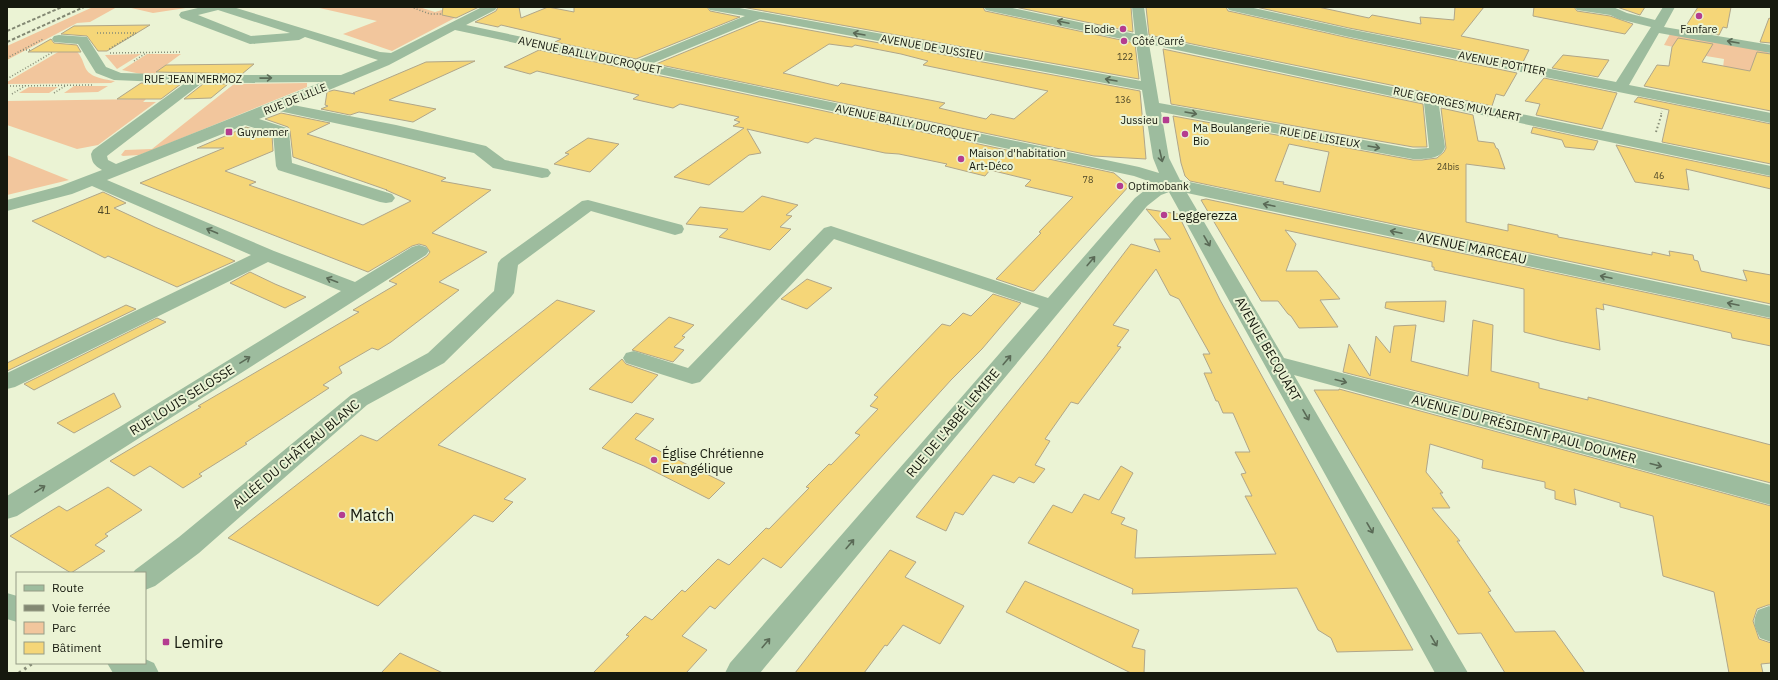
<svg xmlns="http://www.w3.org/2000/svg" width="1778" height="680" viewBox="0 0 1778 680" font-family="'IBM Plex Sans',sans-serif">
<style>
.green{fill:#f2c69d}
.building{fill:#f5d678;stroke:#b0a689;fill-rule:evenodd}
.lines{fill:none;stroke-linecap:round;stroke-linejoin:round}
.path-far2{stroke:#868c76;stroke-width:1.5;stroke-dasharray:1 2;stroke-linecap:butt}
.path-far1{stroke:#868c76;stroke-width:2;stroke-dasharray:1.5 2.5;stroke-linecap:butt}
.path{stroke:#868c76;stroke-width:3;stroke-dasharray:2.5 4;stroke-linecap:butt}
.minor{fill:#9dbc9e;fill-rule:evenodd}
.rail{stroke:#838873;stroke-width:2;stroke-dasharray:3.5 2;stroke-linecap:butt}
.oneway{stroke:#5a6a56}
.poi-dot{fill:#b43c90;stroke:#ebf3d4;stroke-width:1.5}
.labels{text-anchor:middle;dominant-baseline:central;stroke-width:4;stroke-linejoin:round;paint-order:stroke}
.far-number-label{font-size:9px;fill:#4e4828}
.far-poi-label{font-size:11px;fill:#16190e;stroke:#ebf3d4;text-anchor:start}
.far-street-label{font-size:11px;fill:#16190e;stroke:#ebf3d4}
.number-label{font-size:11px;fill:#4e4828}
.poi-label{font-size:13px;fill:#16190e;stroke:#ebf3d4;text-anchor:start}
.street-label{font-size:13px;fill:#16190e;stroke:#ebf3d4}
.near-poi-label{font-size:16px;fill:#16190e;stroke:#ebf3d4;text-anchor:start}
</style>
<rect width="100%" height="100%" fill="#ebf3d4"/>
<g class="green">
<path d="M93,7H117L90,22L77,23L7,60V46Z"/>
<path d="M127,7H192L153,13Z"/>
<path d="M315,7H419L435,12L452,7L468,11L392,51L343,34L377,21Z"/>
<path d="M1670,34L1765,51L1771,54V75L1723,68L1724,59L1682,52L1683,49L1664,45Z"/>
<path d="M70,45C94,63 72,75 115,81L111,83L7,84V82Z"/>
<path d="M141,54L117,69L105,55Z"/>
<path d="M147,54H181L154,74H141L122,70Z"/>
<path d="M307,83V87L150,151L139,155L123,156L121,155L125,150L152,149L234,84Z"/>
<path d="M74,86H108L98,92L64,93Z"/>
<path d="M29,87H58L49,93H19Z"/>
<path d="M146,99L143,102H156L98,145L77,149L7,125V101Z"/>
<path d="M7,155L69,180L7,195Z"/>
</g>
<g class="building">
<path d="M443,7H479L456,18L442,15Z"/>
<path d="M498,7H519L521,18L548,7L574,12V7H707L710,11L740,17L636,59L555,42L561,39L501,25L498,27L475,22L496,11Z"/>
<path d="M742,7H983L985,11L990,12L1135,43L1139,79Z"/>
<path d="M1015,7H1131L1133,32Z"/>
<path d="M1146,7H1226L1228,11L1233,12L1349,38L1517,73L1504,96L1496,94L1492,106L1149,35Z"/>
<path d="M1256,7H1318L1369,18L1372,15L1421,24L1420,17L1454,20L1455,7H1484L1461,36L1529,50L1523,62L1349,28Z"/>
<path d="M1534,7H1574L1577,11L1610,16L1633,24L1625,34L1533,16Z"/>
<path d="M1617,7H1645L1640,15Z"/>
<path d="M1698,7H1731L1727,28L1723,27L1719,35L1684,29Z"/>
<path d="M1769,18L1771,19V43L1760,42Z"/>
<path d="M760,21L1140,91L1146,159L1094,156L656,64ZM829,44L844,46L852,47L855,45L901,54L928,61L923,65L1048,91L1014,119L991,114L986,119L939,108L945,103L841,83L838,86L783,73Z"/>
<path d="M150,25L107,51H98L87,36L61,34L74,26Z"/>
<path d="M1678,38L1713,44L1702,62L1750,71L1757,52L1771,54V111L1644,86L1657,65L1669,66L1672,47Z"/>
<path d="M51,39L54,43L77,45L81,52H28Z"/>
<path d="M1163,49L1423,104L1427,147H1413L1171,104Z"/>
<path d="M539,50L1114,173L1129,186L1034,291H1032L996,279L1041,233L1039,232L1073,197L1025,186L1031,180L990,170L985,176L945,166L947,164L899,154L885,153L815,138L808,143L747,129L761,153L749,155L709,185L674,177L744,128L733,126L740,122L734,120L739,117L680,104L673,108L633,99L639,95L537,71L530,74L504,67Z"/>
<path d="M1563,55L1609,60L1598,77L1552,68Z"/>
<path d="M475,61L389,100L436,109L413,122L359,112L350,115L321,109L328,106L325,105L327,92L334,90L355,94L353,93L426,62Z"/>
<path d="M254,64L242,74L156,72L166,65Z"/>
<path d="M1544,78L1617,93L1602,129L1536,115L1540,104L1525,101Z"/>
<path d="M141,83L181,84L161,99H117Z"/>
<path d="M203,84H228L211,98L184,99Z"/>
<path d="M1638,97L1771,124V164L1662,142L1669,110L1634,102Z"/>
<path d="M1441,108L1473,115L1478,141L1494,143L1496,148L1498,149L1505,169L1466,164V222L1508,231V224L1558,235V237L1652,255V252L1670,256L1669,251L1693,255L1694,260L1698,261L1701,271L1747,281L1743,270L1771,275V304L1190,181L1185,176L1181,163L1173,116L1413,160H1422L1437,158L1444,152L1446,148ZM1289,144L1329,152L1320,192L1283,184L1284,182L1275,181Z"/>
<path d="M281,113L330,123L307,134L446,178L441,181L491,190L432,233L487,252L439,282L459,290L391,342L378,350L372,348L339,367L342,373L323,385L329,388L245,443L247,444L199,474L202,476L183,488L150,466L134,476L110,461L201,407L198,406L359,312L353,310L397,284L389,281L427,256L430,252L426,246L419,244L412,246L368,272L140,183L224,148H197L246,127L272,135L273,151L225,171L256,182L249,185L363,225L411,201L386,190H387L293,157L290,131L288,127L265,119Z"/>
<path d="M1533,127L1598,141L1594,150L1565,147L1562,140L1531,133Z"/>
<path d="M588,138L619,144L590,172L554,164L569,154L565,153Z"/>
<path d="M1616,145L1771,177V189L1686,169L1689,190L1635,182Z"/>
<path d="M103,192L126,203L114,208L155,227L235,261L177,287L108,256L105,258L32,221Z"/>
<path d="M762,196L798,205L786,215L792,216L780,227L791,229L770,250L719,237L728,229L686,224L700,207L743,212Z"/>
<path d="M1206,199L1771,319V346L1732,338L1731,333L1603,304L1604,310L1596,308L1600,350L1560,341L1524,332V289L1434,270V267H1432V262L1285,230L1296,244L1286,271H1317L1340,299L1320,300L1338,327L1299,328L1291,316L1288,314L1278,301H1261L1201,200Z"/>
<path d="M1146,209L1178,214L1220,300L1413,650L1337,652L1331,638L1318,630L1297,588L1132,594L1133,589L1028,543L1053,505L1072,513L1084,494L1099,500L1121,466L1133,473L1111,513L1125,518L1121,524L1137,530L1135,558L1276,554L1245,496H1252L1241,474L1246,473L1235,452H1250L1233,413H1223L1218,401H1216L1204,373H1212L1203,354H1210L1179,299L1170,295L1156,269L1113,325L1129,330L1117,346L1121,347L1078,404L1071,402L1045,439L1050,441L1035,465L1045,469L1034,483L1019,477L1014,483L993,475L963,515L955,512L946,531L916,517L1044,358L1131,244L1160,252L1154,239H1171Z"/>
<path d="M250,272L275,284L306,297L285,308L230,283Z"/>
<path d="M807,279L832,288L807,309L781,299Z"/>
<path d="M993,294L1021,303L982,349L951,380L781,568L763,558L715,609L710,606L682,636L707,650L686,673H593L629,636L626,635L645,616L652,620L682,590L685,592L718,559L729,565L766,528L769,529L809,488L806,487L829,464L831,465L860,435L855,433L878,409L870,406L878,397L874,395L942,324L950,326L963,313L971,316Z"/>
<path d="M557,300L595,311L438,445L526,479L504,499L513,502L493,522L474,515L378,606L228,538L361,435L377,441Z"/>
<path d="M1446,301L1444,322L1385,308L1386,302Z"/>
<path d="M126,305L136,309L7,371V363Z"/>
<path d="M669,317L694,325L682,336L685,337L674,347L684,350L673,362L632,350Z"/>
<path d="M157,318L166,322L34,390L24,384Z"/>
<path d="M1473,320L1493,325L1491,371L1539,383V388L1588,400V397L1771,445V483L1343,372L1349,344L1370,376L1376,336L1390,353L1394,326L1416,325L1411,361L1468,376Z"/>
<path d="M622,359L626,364L658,375L632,403L589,389Z"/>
<path d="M1339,389L1771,506V605H1768L1757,609L1753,621L1759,639L1771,643V663L1761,664L1763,673H1729L1714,592L1663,576L1653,516L1620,507V503L1574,489L1576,505L1555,499V491L1545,488V482L1482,468L1483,460L1430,444L1426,472L1443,493H1440L1450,508H1432L1460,541H1457L1491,591L1488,592L1515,632L1555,631L1585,673H1505L1481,633L1458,634L1314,390H1339Z"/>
<path d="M114,393L121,407L74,433L57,423Z"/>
<path d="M636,413L654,419L635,439L725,483L709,499L644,466L602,448Z"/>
<path d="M108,487L142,510L105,534L108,536L95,545L105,551L71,573L10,536L59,506L67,511Z"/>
<path d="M890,550L916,562L905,577L964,606L940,644L903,625L887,646L885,645L864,673H795Z"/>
<path d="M1025,581L1139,630L1132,647L1145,650L1144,673H1131L1006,612Z"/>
<path d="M400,653L443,673H381Z"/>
</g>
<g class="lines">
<g class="path-far2">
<path d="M411,7L430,14H441"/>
<path d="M97,33H136L109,49"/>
<path d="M23,50H30"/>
<path d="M110,53L182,52"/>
<path d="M7,58L43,39"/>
<path d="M134,61L146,53"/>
<path d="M7,79L53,52"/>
<path d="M7,86L92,85"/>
<path d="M54,93L65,86"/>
<path d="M12,94L25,86"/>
<path d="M1661,114L1662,111"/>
</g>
<path class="path-far1" d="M1656,132L1662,113"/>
<path class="path" d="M19,673L33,663"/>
<g class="minor">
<path d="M202,7H233L380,52L391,53L482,7H497L495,10L466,25L636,61L745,16L710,10L708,7H734L1141,81L1136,42L990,11L986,10L984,7H1008L1135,34L1132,7H1144L1148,36L1771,166V176L1439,106L1445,147C1442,160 1424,159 1413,159L1161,112L1169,158L1180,180L1771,306V318L1187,193L1284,358L1771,485V505L1294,375L1468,673H1435L1169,192L1161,195L1147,206L760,673H725L730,663L1039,308L834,239L700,382L692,384L626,363L623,358L626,353L634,351L688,368L824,228L831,226L1048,298L1135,198L1149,187L1157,184L1134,176L455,30L389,65L293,105L396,125L486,146L505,160L548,169L551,173L548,177L542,178L493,168L474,153L279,111L259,119L287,128L289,131L292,163L392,194L395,198L392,202L386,203L380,202L278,170L276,166L273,134L245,125L107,180L274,251L355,282L412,247L419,245L426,247L429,251L426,255L17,516L7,519V496L341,291L268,262L15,387L7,389V373L251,255L92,186L72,194L7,211V200L60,186L102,170C94,165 92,163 91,154L93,150L185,83L114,80L96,73L78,44L54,42L52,39L54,36L59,35L87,37L106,67L121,73L199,75H341L378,60L305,37L299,40L250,44L181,18L179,15L181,12ZM218,10L290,33L251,36L198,15ZM760,19L1142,90L1153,158L1159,173L1139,167L651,64ZM1149,44L1424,103L1429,148L1413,149L1159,103ZM322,82L116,164L108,160L107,156L202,83Z"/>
<path d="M1227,7H1249L1349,29L1616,82L1651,27L1619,19L1610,15L1577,10L1575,7H1613L1627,13L1655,20L1663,7H1675L1664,27L1771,45V53L1659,33L1629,85L1771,113V123L1349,37L1233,11L1229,10Z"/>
<path d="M588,200L682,225L684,229L682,233L675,235L591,211L518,265L514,293L511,297L444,363L367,405L199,553L155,586L145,590V573H133L135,570L179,537L351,395L428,353L494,291L498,263L501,259L582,201Z"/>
<path d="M7,593L17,596V622L7,619Z"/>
<path d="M1769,606L1771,607V642L1760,638C1754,626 1752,622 1758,610Z"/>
<path d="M145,659L154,663L159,673H113L107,663H145Z"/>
</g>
<g class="rail">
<path d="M7,31L62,7"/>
<path d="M7,42L84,7"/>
</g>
</g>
<defs><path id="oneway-shaft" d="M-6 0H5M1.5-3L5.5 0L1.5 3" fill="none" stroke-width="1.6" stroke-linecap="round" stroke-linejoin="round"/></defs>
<g class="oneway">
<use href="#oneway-shaft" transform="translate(1063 22) rotate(-168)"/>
<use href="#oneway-shaft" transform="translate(859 34) rotate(-170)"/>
<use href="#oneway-shaft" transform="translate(1733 42) rotate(-170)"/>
<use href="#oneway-shaft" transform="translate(266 78) rotate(-1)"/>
<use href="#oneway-shaft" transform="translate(1111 80) rotate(-170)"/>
<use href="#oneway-shaft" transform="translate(1191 113) rotate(10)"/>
<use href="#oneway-shaft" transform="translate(1374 147) rotate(10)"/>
<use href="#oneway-shaft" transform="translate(1161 156) rotate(77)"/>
<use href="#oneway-shaft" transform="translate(1269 205) rotate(-168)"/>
<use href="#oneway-shaft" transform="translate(212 231) rotate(-157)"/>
<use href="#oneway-shaft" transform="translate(1396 232) rotate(-168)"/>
<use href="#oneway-shaft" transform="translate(1207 241) rotate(60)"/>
<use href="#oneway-shaft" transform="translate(1091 261) rotate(-50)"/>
<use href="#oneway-shaft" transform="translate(1606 277) rotate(-168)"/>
<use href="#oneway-shaft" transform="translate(332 280) rotate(-159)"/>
<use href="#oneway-shaft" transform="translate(1733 304) rotate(-168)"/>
<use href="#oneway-shaft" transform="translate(245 360) rotate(-32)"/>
<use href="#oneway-shaft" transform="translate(1007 360) rotate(-50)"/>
<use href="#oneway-shaft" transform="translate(1341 381) rotate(15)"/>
<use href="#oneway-shaft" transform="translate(1306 415) rotate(60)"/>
<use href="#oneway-shaft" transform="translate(1656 465) rotate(15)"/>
<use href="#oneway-shaft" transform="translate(40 489) rotate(-32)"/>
<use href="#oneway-shaft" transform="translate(1370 528) rotate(60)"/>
<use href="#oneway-shaft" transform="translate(850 544) rotate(-50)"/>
<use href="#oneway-shaft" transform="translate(1434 641) rotate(60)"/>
<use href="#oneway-shaft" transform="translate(766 643) rotate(-50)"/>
</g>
<g class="poi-dot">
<circle cx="1699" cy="16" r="4"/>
<circle cx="1123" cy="29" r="4"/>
<circle cx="1124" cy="41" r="4"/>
<rect x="1162" y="116" width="8" height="8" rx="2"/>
<rect x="225" y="128" width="8" height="8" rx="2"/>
<circle cx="1185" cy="134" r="4"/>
<circle cx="961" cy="159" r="4"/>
<circle cx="1120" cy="186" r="4"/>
<circle cx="1164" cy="215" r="4"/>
<circle cx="654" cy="460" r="4"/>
<circle cx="342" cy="515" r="4"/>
<rect x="162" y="638" width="8" height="8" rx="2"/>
</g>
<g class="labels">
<g class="far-number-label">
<text x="1125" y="56">122</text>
<text x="1123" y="99">136</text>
<text x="1448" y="166">24bis</text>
<text x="1659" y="175">46</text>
<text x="1088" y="179">78</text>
</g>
<g class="far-poi-label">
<text x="1115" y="29" text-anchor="end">Elodie</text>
<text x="1699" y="29" text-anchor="middle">Fanfare</text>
<text x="1132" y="41">Côté Carré</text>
<text x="1158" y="120" text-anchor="end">Jussieu</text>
<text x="1193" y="128">Ma Boulangerie<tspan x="1193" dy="13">Bio</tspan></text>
<text x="237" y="132">Guynemer</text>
<text x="969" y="153">Maison d'habitation<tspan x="969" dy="13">Art-Déco</tspan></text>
<text x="1128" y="186">Optimobank</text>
</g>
<g class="far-street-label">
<text transform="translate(932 47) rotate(10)">AVENUE DE JUSSIEU</text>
<text transform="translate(590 55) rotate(12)">AVENUE BAILLY DUCROQUET</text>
<text transform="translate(1502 63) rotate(11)">AVENUE POTTIER</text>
<text x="193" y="79">RUE JEAN MERMOZ</text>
<text transform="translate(295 99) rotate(-22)">RUE DE LILLE</text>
<text transform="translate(1457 104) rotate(12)">RUE GEORGES MUYLAERT</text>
<text transform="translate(907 123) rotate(12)">AVENUE BAILLY DUCROQUET</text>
<text transform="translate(1320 137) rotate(10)">RUE DE LISIEUX</text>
</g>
<g class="number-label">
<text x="104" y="210">41</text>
</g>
<g class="poi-label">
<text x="1172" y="215">Leggerezza</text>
<text x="662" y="453">Église Chrétienne<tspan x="662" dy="15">Evangélique</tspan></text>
</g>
<g class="street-label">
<text transform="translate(1472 248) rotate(12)">AVENUE MARCEAU</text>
<text transform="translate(1268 349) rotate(60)">AVENUE BECQUART</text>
<text transform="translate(182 400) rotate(-32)">RUE LOUIS SELOSSE</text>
<text transform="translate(953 423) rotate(-50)">RUE DE L'ABBÉ LEMIRE</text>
<text transform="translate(1524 429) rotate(15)">AVENUE DU PRÉSIDENT PAUL DOUMER</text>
<text transform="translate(296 454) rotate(-40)">ALLÉE DU CHÂTEAU BLANC</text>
</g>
<g class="near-poi-label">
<text x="350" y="515">Match</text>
<text x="174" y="642">Lemire</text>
</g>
</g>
<rect width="1778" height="680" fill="none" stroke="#16190e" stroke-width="16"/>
<rect x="16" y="572" width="130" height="92" fill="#ebf3d4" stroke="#969c85"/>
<rect x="24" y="585" width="20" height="6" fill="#9dbc9e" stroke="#969c85"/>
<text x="52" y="592" font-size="12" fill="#16190e">Route</text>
<rect x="24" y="605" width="20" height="6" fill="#838873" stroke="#969c85"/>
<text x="52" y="612" font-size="12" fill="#16190e">Voie ferrée</text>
<rect x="24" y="622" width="20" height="12" fill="#f2c69d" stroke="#969c85"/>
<text x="52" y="632" font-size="12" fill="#16190e">Parc</text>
<rect x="24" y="642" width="20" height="12" fill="#f5d678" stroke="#969c85"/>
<text x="52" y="652" font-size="12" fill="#16190e">Bâtiment</text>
</svg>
